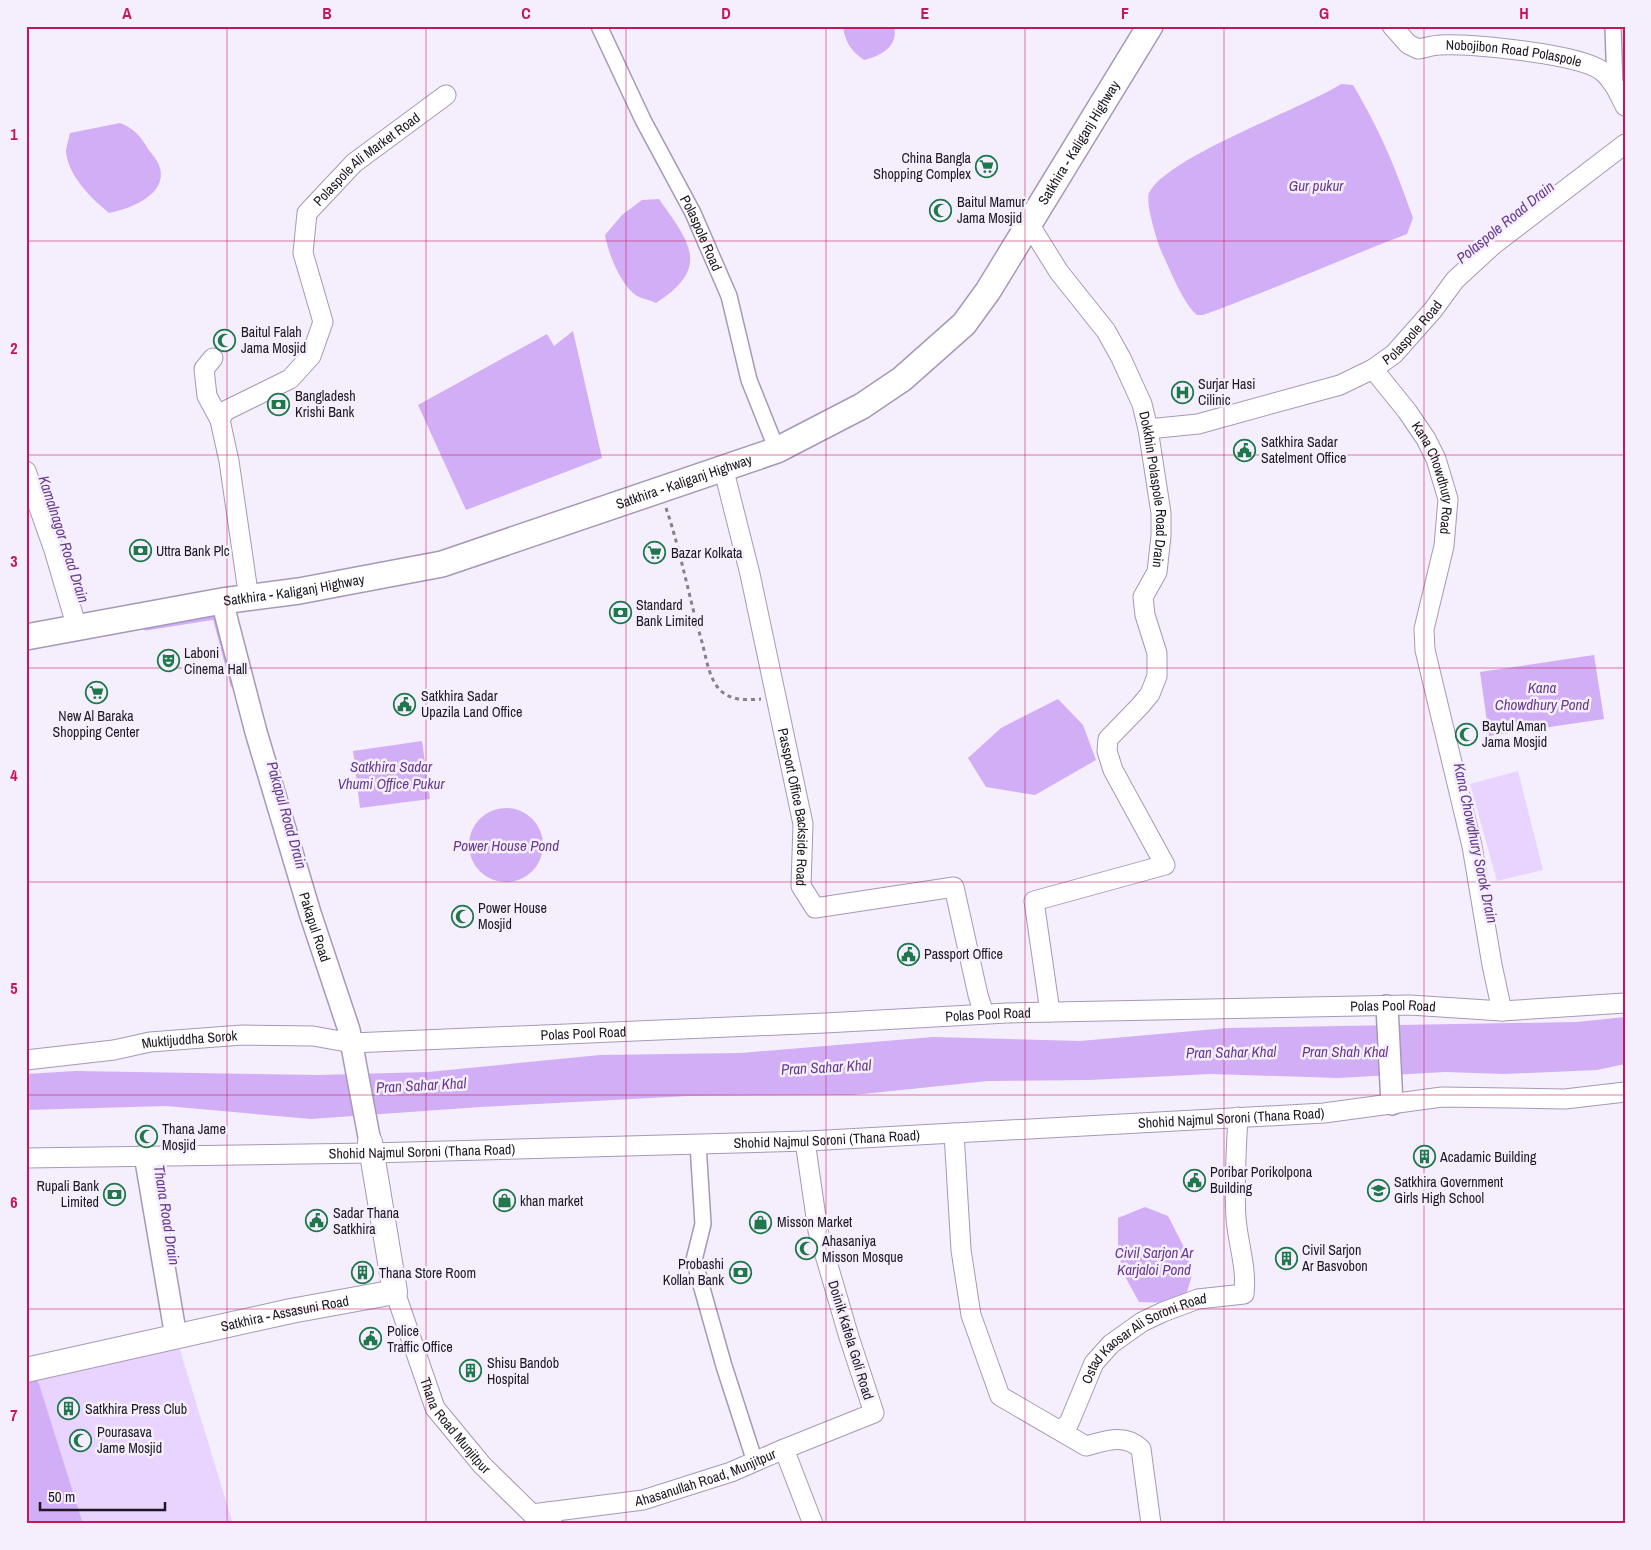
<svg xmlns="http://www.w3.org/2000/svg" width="1651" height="1550" viewBox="0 0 1651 1550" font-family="'Archivo Narrow',sans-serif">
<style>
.green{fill:#e9d4ff}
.water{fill:#d2aef6}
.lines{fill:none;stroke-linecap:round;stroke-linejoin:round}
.stream{stroke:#d2aef6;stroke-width:5}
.minor-casing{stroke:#a798b8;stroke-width:18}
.tertiary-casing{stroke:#a798b8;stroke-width:21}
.secondary-casing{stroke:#a798b8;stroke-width:24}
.primary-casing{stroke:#a798b8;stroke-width:26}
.trunk-casing{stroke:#a798b8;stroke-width:28}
.path{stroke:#867f8c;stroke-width:3;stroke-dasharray:4 4;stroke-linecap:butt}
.minor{stroke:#fff;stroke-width:15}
.tertiary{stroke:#fff;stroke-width:19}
.secondary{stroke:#fff;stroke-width:21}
.primary{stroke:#fff;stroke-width:24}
.trunk{stroke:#fff;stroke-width:25}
.grid{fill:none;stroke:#c2185b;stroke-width:1;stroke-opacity:0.55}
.labels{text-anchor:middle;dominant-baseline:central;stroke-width:5;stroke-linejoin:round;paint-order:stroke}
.street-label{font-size:14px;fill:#1d1723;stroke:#f5eefc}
.poi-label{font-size:14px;fill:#1d1723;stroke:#f5eefc;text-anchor:start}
.water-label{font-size:15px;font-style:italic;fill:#683a8e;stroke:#f5eefc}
.neatline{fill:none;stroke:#c2185b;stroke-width:2}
.grid-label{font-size:16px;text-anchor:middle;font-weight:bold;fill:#c2185b}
</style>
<rect width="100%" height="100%" fill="#f5eefc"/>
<g class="green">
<path d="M1518,771L1543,870L1497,881L1470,784Z"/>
<path d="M176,1337L233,1524H26V1376Z"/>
</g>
<g class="water">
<path d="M843,26H894C899,47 880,56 864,60C851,51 845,42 843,26Z"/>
<path d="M1341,84L1353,85C1380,130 1396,169 1413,218L1407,234C1339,260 1272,290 1203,315H1197C1183,303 1171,272 1163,255C1158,245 1145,203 1149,193C1166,157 1302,109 1341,84Z"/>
<path d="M120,123C133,128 141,136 148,149C152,154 157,160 159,165C170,194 130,209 109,213C91,198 69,177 66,152C66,147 69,139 70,133Z"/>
<path d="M659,199C689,242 712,267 656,303C650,300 643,299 637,296C621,286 608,253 605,235L622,215L642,200Z"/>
<path d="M573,331L602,458L466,510L418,405L547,334L554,346Z"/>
<path d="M1594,655L1604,719L1489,736L1480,672Z"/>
<path d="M1058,699L1083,725L1096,760L1035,795L986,787L968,758L1001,728Z"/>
<path d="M422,741L430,799L360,808L353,751Z"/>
<circle cx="506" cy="845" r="37"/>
<path d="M1625,1017V1064L1597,1070L1504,1074L1445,1072L1338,1078L1211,1074L1089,1080L988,1081L853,1095L689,1096L480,1107L311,1119L166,1106L26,1110V1074L75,1071L319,1075L428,1072L600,1055L741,1053L933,1037L1080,1041L1227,1028L1577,1022Z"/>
<path d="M1145,1207L1168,1216L1188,1255L1192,1275L1187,1292L1172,1303L1139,1302L1122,1271L1118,1244V1218Z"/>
<path d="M26,1374L36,1378L39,1384L83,1524H26Z"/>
</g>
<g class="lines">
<path class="stream" d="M146,628L215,617L233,685"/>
<defs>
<g id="minor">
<path id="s1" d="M599,26L643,120L693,213L729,296L749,380L777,450"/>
<path d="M1613,26L1615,87"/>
<path d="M698,1144L703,1224L694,1260L724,1366L755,1462"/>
</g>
<g id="tertiary">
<path id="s2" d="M1392,26L1408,44L1418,49C1425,48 1433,45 1440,45C1470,43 1580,54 1602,71C1613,80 1619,94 1625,106"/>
<path id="s3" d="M1029,224L1059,272L1106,331L1121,358L1142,404L1148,429L1161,513V536L1157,572L1143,597L1145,615L1157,653V676L1150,694L1140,706L1108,739L1107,751L1113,770L1165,865L1034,901L1050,1012"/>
<path d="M213,358L204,369L207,396L220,420"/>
<path id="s4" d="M1373,369L1407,411L1426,439L1436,459L1448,499L1444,546L1424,629L1425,650L1472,846L1492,965L1502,1011"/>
<path id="s5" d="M1148,429L1198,424L1340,385L1373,369L1394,354L1433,310L1455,280L1493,245L1625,144"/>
<path id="s6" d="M723,467L750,574L803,824L801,886L815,908L954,887L978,995L984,1014"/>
<path d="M26,471L54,550L77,628"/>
<path id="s7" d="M249,599L229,461L220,420L225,411L290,379L311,356L323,322L303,253L307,213L354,163L446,95"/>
<path id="s8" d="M26,1060L114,1050L150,1042L242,1035L313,1036L352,1043L825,1023L1007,1013L1410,1005L1502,1011L1625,1003"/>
<path d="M954,1133L961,1250L971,1315L1000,1396L1086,1446C1105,1441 1125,1433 1141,1449L1151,1524"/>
<path id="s9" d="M26,1158L371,1153L808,1141L1324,1113L1442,1097L1565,1099L1625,1092"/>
<path id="s10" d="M395,1292L435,1408L482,1465L532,1514L548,1512L552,1522"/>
<path id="s11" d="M1061,1430L1069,1423L1094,1363L1111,1344L1142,1322L1163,1312L1198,1299L1244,1294C1247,1267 1238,1244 1236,1218C1234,1185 1236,1150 1238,1117"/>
<path d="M784,1449L874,1413L849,1337L818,1231L805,1141"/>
<path id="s12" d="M548,1512L643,1500L731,1472L784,1449L813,1524"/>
</g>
<g id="secondary">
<path id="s13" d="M222,601L256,732L310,913L349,1030L370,1142"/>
<path d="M1387,1006L1392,1104"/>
<path d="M145,1155L176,1337"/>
</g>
<g id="primary">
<path id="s14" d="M26,1370L291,1311L395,1292L370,1142"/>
</g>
<g id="trunk">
<path id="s15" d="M26,637L222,601L299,591L442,564L777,450L862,406L902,379L964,324L988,291L1150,26"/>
</g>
</defs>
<use href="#minor" class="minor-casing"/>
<use href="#tertiary" class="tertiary-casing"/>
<use href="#secondary" class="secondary-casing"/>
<use href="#primary" class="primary-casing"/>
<use href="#trunk" class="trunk-casing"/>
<path class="path" d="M666,508C681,552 689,598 702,642C706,657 709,680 721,691C732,701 747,700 761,699"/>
<use href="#minor" class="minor"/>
<use href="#tertiary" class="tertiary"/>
<use href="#secondary" class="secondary"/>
<use href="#primary" class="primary"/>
<use href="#trunk" class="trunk"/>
</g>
<path class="grid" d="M227,26V1524M426,26V1524M626,26V1524M826,26V1524M1025,26V1524M1224,26V1524M1424,26V1524M26,241H1625M26,455H1625M26,668H1625M26,882H1625M26,1095H1625M26,1309H1625"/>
<defs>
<symbol id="supermarket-ring" viewBox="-11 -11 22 22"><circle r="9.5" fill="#f5eefc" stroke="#1f784c" stroke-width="1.5"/><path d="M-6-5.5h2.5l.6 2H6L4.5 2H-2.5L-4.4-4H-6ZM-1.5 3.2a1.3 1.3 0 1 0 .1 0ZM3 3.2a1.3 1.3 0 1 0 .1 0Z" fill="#1f784c"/></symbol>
<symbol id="mosque-ring" viewBox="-11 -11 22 22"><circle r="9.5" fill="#f5eefc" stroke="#1f784c" stroke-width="1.5"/><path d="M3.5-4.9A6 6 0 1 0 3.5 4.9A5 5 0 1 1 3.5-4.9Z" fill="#1f784c"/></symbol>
<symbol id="hospital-ring" viewBox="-11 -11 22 22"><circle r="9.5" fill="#f5eefc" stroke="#1f784c" stroke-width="1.5"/><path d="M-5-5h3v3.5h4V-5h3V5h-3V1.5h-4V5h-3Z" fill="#1f784c"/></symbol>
<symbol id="bank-ring" viewBox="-11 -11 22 22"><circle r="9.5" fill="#f5eefc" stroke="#1f784c" stroke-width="1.5"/><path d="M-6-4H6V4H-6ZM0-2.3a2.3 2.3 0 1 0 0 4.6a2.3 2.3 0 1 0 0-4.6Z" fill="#1f784c"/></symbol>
<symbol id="civic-ring" viewBox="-11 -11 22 22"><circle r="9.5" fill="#f5eefc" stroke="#1f784c" stroke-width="1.5"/><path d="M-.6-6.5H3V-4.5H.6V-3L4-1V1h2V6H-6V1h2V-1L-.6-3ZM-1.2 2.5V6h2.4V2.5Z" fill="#1f784c"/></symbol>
<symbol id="theatre-ring" viewBox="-11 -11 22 22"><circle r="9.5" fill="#f5eefc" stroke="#1f784c" stroke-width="1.5"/><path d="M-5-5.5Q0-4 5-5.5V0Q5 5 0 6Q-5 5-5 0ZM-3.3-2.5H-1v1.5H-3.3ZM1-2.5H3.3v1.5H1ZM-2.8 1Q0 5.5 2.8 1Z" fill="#1f784c"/></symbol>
<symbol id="building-ring" viewBox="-11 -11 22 22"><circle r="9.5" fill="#f5eefc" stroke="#1f784c" stroke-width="1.5"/><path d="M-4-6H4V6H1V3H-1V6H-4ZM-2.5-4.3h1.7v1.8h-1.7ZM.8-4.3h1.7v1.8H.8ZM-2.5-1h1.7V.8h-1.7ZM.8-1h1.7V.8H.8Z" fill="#1f784c"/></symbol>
<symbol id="school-ring" viewBox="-11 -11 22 22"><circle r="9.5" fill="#f5eefc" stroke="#1f784c" stroke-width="1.5"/><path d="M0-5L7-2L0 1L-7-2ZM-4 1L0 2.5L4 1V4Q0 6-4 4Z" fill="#1f784c"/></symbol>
<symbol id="shop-ring" viewBox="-11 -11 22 22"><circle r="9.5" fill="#f5eefc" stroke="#1f784c" stroke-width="1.5"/><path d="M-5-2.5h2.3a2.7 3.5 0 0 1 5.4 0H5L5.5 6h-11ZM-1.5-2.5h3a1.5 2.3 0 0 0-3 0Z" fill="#1f784c"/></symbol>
</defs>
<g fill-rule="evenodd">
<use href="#supermarket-ring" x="974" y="154" width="25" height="25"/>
<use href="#mosque-ring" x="928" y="198" width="25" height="25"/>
<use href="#mosque-ring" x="212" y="328" width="25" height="25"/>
<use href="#hospital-ring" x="1170" y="380" width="25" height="25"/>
<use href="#bank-ring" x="266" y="392" width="25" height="25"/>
<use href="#civic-ring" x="1232" y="438" width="25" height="25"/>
<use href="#bank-ring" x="128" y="538" width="25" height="25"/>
<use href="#supermarket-ring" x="642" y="540" width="25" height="25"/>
<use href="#bank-ring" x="608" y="600" width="25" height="25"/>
<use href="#theatre-ring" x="156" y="648" width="25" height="25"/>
<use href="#supermarket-ring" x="84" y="680" width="25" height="25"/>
<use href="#civic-ring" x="392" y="692" width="25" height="25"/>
<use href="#mosque-ring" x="1454" y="722" width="25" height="25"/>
<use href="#mosque-ring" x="450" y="904" width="25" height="25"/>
<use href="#civic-ring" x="896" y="942" width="25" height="25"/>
<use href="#mosque-ring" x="134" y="1124" width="25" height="25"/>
<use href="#building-ring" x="1412" y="1144" width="25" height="25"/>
<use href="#civic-ring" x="1182" y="1168" width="25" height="25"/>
<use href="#school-ring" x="1366" y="1178" width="25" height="25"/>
<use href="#bank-ring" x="102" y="1182" width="25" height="25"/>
<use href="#shop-ring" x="492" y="1188" width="25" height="25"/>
<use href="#civic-ring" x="304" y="1208" width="25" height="25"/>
<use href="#shop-ring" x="748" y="1210" width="25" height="25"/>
<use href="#mosque-ring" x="794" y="1236" width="25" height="25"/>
<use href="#building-ring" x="1274" y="1246" width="25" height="25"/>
<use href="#bank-ring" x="728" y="1260" width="25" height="25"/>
<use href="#building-ring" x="350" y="1260" width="25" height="25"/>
<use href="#civic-ring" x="358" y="1326" width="25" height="25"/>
<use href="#building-ring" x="458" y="1358" width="25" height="25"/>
<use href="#building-ring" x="56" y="1396" width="25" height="25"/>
<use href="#mosque-ring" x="68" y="1428" width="25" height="25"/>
</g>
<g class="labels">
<g class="street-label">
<text stroke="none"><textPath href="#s2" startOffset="132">Nobojibon Road Polaspole</textPath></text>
<text stroke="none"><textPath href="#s15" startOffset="1218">Satkhira - Kaliganj Highway</textPath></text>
<text stroke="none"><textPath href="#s7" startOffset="524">Polaspole Ali Market Road</textPath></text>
<text stroke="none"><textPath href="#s1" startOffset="231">Polaspole Road</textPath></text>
<text stroke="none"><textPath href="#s5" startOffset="288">Polaspole Road</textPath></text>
<text stroke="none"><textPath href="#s4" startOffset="128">Kana Chowdhury Road</textPath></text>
<text stroke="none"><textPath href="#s15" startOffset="678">Satkhira - Kaliganj Highway</textPath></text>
<text stroke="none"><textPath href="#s3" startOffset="300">Dokkhin Polaspole Road Drain</textPath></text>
<text stroke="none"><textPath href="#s15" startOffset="272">Satkhira - Kaliganj Highway</textPath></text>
<text stroke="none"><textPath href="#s6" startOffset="348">Passport Office Backside Road</textPath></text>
<text stroke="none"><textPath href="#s13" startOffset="339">Pakapul Road</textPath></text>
<text stroke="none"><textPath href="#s8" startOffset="1370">Polas Pool Road</textPath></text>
<text stroke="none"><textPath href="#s8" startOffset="965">Polas Pool Road</textPath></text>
<text stroke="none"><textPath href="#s8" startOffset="560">Polas Pool Road</textPath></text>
<text stroke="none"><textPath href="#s8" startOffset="165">Muktijuddha Sorok</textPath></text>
<text stroke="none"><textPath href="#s9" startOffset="1206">Shohid Najmul Soroni (Thana Road)</textPath></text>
<text stroke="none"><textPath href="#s9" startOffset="801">Shohid Najmul Soroni (Thana Road)</textPath></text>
<text stroke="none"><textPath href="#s9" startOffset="396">Shohid Najmul Soroni (Thana Road)</textPath></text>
<text stroke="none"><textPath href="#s14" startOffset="265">Satkhira - Assasuni Road</textPath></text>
<text transform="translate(851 1340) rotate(73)">Doinik Kafela Goli Road</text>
<text stroke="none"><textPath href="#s11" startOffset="131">Ostad Kaosar Ali Soroni Road</textPath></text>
<text stroke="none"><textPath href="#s10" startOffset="148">Thana Road Munjitpur</textPath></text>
<text stroke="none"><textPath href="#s12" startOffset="162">Ahasanullah Road, Munjitpur</textPath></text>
</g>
<g class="poi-label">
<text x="971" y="158" text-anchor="end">China Bangla<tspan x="971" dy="16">Shopping Complex</tspan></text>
<text x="957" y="202">Baitul Mamur<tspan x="957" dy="16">Jama Mosjid</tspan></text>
<text x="241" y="332">Baitul Falah<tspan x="241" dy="16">Jama Mosjid</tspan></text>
<text x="1198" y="384">Surjar Hasi<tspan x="1198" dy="16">Cilinic</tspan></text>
<text x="295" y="396">Bangladesh<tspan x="295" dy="16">Krishi Bank</tspan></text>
<text x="1261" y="442">Satkhira Sadar<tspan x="1261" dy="16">Satelment Office</tspan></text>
<text x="156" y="551">Uttra Bank Plc</text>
<text x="671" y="553">Bazar Kolkata</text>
<text x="636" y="605">Standard<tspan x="636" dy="16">Bank Limited</tspan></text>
<text x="184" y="653">Laboni<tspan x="184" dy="16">Cinema Hall</tspan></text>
<text x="421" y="696">Satkhira Sadar<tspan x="421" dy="16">Upazila Land Office</tspan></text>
<text x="96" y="716" text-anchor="middle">New Al Baraka<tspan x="96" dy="16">Shopping Center</tspan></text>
<text x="1482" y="726">Baytul Aman<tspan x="1482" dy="16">Jama Mosjid</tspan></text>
<text x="478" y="908">Power House<tspan x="478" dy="16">Mosjid</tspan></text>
<text x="924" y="954">Passport Office</text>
<text x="162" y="1129">Thana Jame<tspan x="162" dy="16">Mosjid</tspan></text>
<text x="1440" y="1157">Acadamic Building</text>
<text x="1210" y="1172">Poribar Porikolpona<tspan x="1210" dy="16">Building</tspan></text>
<text x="1394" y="1182">Satkhira Government<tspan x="1394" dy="16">Girls High School</tspan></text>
<text x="99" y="1186" text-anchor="end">Rupali Bank<tspan x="99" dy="16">Limited</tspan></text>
<text x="520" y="1201">khan market</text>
<text x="333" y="1213">Sadar Thana<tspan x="333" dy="16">Satkhira</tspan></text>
<text x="777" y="1222">Misson Market</text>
<text x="822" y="1241">Ahasaniya<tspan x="822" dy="16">Misson Mosque</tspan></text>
<text x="1302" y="1250">Civil Sarjon<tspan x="1302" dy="16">Ar Basvobon</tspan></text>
<text x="724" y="1264" text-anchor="end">Probashi<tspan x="724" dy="16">Kollan Bank</tspan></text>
<text x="379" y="1273">Thana Store Room</text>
<text x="387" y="1331">Police<tspan x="387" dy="16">Traffic Office</tspan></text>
<text x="487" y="1363">Shisu Bandob<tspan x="487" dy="16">Hospital</tspan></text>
<text x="85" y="1409">Satkhira Press Club</text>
<text x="97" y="1432">Pourasava<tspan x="97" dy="16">Jame Mosjid</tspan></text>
</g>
<g class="water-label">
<text x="1316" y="185">Gur pukur</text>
<text transform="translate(1505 222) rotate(-39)">Polaspole Road Drain</text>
<text transform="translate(64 539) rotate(72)">Kamalnagor Road Drain</text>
<text x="1542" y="687">Kana<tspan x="1542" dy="17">Chowdhury Pond</tspan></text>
<text x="391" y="766">Satkhira Sadar<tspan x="391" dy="17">Vhumi Office Pukur</tspan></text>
<text transform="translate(287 815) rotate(74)">Pakapul Road Drain</text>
<text transform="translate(1476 843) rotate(78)">Kana Chowdhury Sorok Drain</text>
<text x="506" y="845">Power House Pond</text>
<text x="1345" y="1051">Pran Shah Khal</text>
<text transform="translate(1231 1052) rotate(-1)">Pran Sahar Khal</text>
<text transform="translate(826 1067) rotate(-3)">Pran Sahar Khal</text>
<text transform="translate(421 1085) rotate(-3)">Pran Sahar Khal</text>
<text transform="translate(167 1215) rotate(81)">Thana Road Drain</text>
<text x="1154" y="1252">Civil Sarjon Ar<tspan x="1154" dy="17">Karjaloi Pond</tspan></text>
</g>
</g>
<rect width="1651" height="1550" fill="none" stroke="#f5eefc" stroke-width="55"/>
<path d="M40 1502v8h125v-8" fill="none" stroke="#1d1723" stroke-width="2.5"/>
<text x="48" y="1502" font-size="15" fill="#1d1723" stroke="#f5eefc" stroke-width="4" paint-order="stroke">50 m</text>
<rect x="28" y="28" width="1596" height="1494" class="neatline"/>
<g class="grid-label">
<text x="127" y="19">A</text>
<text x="327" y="19">B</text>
<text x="526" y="19">C</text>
<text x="726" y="19">D</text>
<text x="925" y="19">E</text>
<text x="1125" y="19">F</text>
<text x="1324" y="19">G</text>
<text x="1524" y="19">H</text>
<text x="14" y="140">1</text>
<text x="14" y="354">2</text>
<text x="14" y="567">3</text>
<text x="14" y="781">4</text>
<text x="14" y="994">5</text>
<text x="14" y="1208">6</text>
<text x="14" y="1421">7</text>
</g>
</svg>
